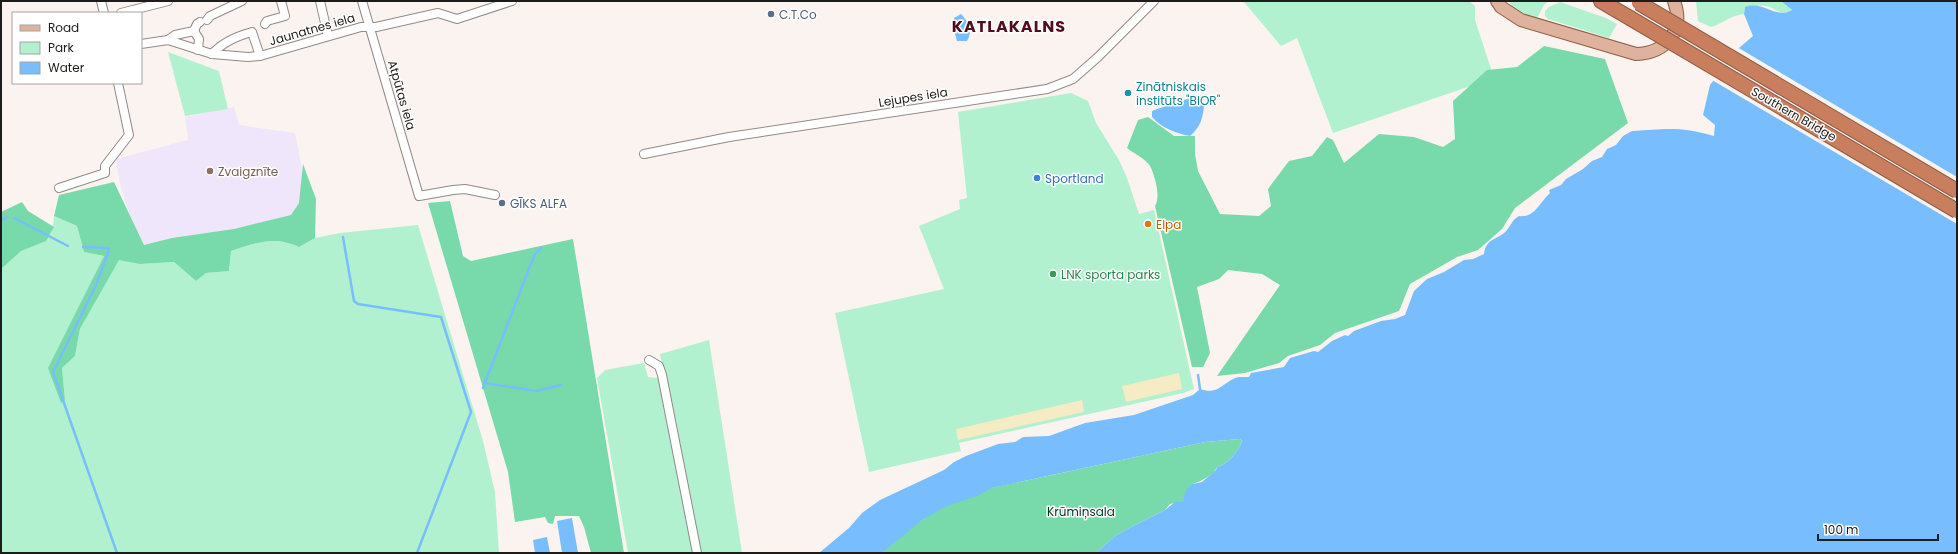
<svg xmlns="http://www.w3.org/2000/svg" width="1958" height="554" viewBox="0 0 1958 554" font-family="Poppins,sans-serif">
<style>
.education{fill:#efe6fb}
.green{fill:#b2f1cf}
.forest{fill:#78daaa}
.sand{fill:#f5ebc5}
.water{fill:#78befe}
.pier{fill:#faf3ef}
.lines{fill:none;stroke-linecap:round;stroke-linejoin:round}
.stream{stroke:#78befe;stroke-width:2.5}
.street-casing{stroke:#918a87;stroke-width:10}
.primary-casing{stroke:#8d5c46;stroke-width:14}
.highway-casing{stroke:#8d5c46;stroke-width:16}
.street{stroke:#fff;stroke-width:8}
.primary{stroke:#dfb29e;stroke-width:12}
.highway{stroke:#c97f5d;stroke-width:14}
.highway-bridge-casing{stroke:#8d5c46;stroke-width:16;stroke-linecap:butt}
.highway-bridge{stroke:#c97f5d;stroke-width:14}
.service-dot{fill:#5c6f8a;stroke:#fff;stroke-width:1.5}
.culture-dot{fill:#0f9aa8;stroke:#fff;stroke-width:1.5}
.education-dot{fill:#8d6e63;stroke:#fff;stroke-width:1.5}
.shop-dot{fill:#3f7fe0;stroke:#fff;stroke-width:1.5}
.food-dot{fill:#e8710a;stroke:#fff;stroke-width:1.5}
.leisure-dot{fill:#2e9e5b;stroke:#fff;stroke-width:1.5}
.labels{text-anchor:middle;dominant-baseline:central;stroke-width:3;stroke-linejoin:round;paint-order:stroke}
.service-label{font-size:12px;fill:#4e5e75;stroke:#fff;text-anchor:start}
.street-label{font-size:12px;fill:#1e1c1b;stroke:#fff}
.culture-label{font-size:12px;fill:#0d838f;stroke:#fff;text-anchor:start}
.education-label{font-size:12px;fill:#785e54;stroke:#fff;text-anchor:start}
.shop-label{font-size:12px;fill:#366cbe;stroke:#fff;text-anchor:start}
.food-label{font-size:12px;fill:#c56008;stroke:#fff;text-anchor:start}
.leisure-label{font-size:12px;fill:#27864d;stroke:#fff;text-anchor:start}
.park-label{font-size:12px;fill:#063321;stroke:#fff}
.district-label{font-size:16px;font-weight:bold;letter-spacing:1px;fill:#520c1f;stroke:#fff}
</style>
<rect width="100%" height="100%" fill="#faf3ef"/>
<path class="education" d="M234,107L239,125L295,133L313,225L141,250L120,184L116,159L188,140L185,117Z"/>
<g class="green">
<path d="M1243,1H1469L1475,6V20L1494,78L1333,133L1297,38L1281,46Z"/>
<path d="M1509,1H1549L1544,5L1536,20C1525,17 1514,12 1509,1Z"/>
<path d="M1696,1H1781L1792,10C1779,17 1776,7 1765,6C1759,5 1751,7 1745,7L1744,14C1729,16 1724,23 1711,27L1698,21Z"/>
<path d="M1560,2L1606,18L1617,24L1609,38L1548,19L1545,16V11L1549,7Z"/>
<path d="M168,52L219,71L228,109L185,116Z"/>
<path d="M1071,93L1088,101L1096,123L1119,160L1127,178L1139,214L1154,210L1194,389L1183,393L959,443L961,451L869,472L835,313L944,289L919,226L960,209L959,200L967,198L958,112Z"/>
<path d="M54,216L77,226L84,252L104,256L49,368L65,400L62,368L75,356L80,329L119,259L140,264L174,262L196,281L206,273L229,271L231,251C256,243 274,235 299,247L315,238L340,233L418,225L483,441L495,492L499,553H1V269C7,263 13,256 20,251C39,238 53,247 54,216Z"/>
<path d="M709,340L742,553H700L660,354Z"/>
<path d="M644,363L648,377L658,378L693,553H628L597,378L605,370Z"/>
</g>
<g class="forest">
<path d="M1544,46L1605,59L1628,123L1515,208L1502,229L1478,250L1457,257L1410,284L1399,311L1335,333L1320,345L1288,356L1279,363L1245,373L1217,376L1280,285L1262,274L1228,270L1219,279L1197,287L1210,353L1203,367H1192L1155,206C1161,197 1155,176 1150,166C1146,159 1133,153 1127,148L1138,120L1148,117L1174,136H1195V154L1198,171L1220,214L1259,216L1271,206L1268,189L1289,161L1312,156L1327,137L1333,140L1344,163L1379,134L1414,137L1443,147L1455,139L1453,101L1487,70L1517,67Z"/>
<path d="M303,164L316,199L315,238L299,247C274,235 256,243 231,251L229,271L206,273L196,281L174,262L140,264L119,260L80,329L75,356L62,368L65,400L61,403L48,368L104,256L84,252L77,226L54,216L59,195L114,182L144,245L172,238L234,229L291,215L299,203Z"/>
<path d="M450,201L463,256L471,261L573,239L624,553H591L584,527L579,516H555L553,524L548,523L545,517L515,522L508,472L428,203Z"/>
<path d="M22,202L28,211L54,227L46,241L21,251L1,269V212Z"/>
<path d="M1240,439L1242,441C1238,452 1228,464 1217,467C1214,475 1200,482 1192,484L1183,501L1170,504L1165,510L1131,527L1115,536L1096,553H882C895,538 929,513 948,505C963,499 977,496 991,488L1205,442Z"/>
</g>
<g class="sand">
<path d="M1179,373L1182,389L1126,402L1122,386Z"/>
<path d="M1082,400L1084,412L958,440L956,429Z"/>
</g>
<g class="water">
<path d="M1781,1H1957V553H1096L1115,536L1131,527L1165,510L1175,502L1183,501L1186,490L1192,484L1202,482L1216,470L1217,467C1228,464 1238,452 1242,441L1240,439L1205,442L992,488L977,496L947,506L922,520L882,553H819L849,528L862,513L880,500L944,470L954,462L966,456L998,444L1015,442L1023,437L1049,436L1085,423L1134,415L1193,395L1200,389C1220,396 1224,380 1239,377C1242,377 1245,377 1249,377L1251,373L1284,367L1290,358L1314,351L1318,352L1332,341L1345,335L1348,336L1354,331L1381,321L1395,319L1405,315L1414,291L1427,279L1444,272L1464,260L1473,259L1484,254C1486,237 1499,240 1507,230C1512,224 1512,220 1519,216C1535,218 1539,203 1550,193L1549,190L1561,185L1566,179L1583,169L1592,161L1602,157L1607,149L1616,145L1623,136L1632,131C1665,129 1681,126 1714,136L1715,125L1703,115L1710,85L1739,48L1753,36L1744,14L1745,7C1764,0 1776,20 1792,10Z"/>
<path d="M961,14C968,21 973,32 967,41H957L953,27L954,18Z"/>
<path d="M1196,96L1204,105C1203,119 1200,127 1190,136C1177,134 1160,127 1152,117V111L1157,109Z"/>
<path d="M572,518L578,553H562L557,521Z"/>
<path d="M547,537L550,553H535L533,540Z"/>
</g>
<path class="pier" d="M1737,47L1957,177V224L1712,80Z"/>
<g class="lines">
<g class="stream">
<path d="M14,218L68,246"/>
<path d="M1,221L7,217"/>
<path d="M343,237L354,301L358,304L441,317L471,412L417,553"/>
<path d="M83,247L109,248L108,253L96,285L53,372L117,553"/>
<path d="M1198,375L1200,389"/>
<path d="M485,383L536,391L561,385"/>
<path d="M483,388L530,266L535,254L541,248"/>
</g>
<defs>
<g id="street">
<path d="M101,1L104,13"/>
<path d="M320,1L328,36"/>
<path d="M362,1L419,196L453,190L465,189L495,195"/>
<path d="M121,13L168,1"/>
<path d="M207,20L210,16L242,1"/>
<path d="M265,24L267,21L285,16L281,1"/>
<path d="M194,31L197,24L200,22"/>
<path d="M168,40L175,35L194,31L199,39L198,50"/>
<path d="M141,44L168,40L212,54L248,57L260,56L361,27H376L438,13L457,19L512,1"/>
<path d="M212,54C222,43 237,36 252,32L260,56"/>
<path d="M644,154L729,137L1047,89L1073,79L1098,57L1154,1"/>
<path d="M59,188L105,173V166L129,135L118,83"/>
<path d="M649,360L659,366L662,375L697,553"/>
</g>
<path id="primary" d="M1497,1L1501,7L1521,20L1636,54C1666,53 1685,31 1674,1"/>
<path id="highway" d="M1601,1L1630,18"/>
</defs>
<use href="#street" class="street-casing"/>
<use href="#primary" class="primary-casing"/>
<use href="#highway" class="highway-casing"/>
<use href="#street" class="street"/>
<use href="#primary" class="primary"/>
<use href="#highway" class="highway"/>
<defs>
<g id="highway-bridge">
<path d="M1639,3L1957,191"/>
<path d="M1630,18L1957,211"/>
</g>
</defs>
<use href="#highway-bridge" class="highway-bridge-casing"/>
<use href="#highway-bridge" class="highway-bridge"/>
</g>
<g class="service-dot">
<circle cx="771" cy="14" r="4"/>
<circle cx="502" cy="203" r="4"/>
</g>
<circle class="culture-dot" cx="1128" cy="93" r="4"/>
<circle class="education-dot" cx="210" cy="171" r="4"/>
<circle class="shop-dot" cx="1037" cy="178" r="4"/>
<circle class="food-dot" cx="1148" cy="224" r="4"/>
<circle class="leisure-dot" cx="1053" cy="274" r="4"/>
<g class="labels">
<g class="service-label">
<text x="779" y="14">C.T.Co</text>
<text x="510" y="203">GĪKS ALFA</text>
</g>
<g class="street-label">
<text transform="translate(312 29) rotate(-16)">Jaunatnes iela</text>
<text transform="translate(402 95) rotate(74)">Atpūtas iela</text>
<text transform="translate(913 97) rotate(-9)">Lejupes iela</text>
<text transform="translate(1794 114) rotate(30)">Southern Bridge</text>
</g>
<g class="culture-label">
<text x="1136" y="86">Zinātniskais<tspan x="1136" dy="14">institūts "BIOR"</tspan></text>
</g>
<g class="education-label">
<text x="218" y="171">Zvaigznīte</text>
</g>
<g class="shop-label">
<text x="1045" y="178">Sportland</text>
</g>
<g class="food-label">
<text x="1156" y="224">Elpa</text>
</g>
<g class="leisure-label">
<text x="1061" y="274">LNK sporta parks</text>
</g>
<g class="park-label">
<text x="1081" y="511">Krūmiņsala</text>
</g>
<g class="district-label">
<text x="1009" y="26">KATLAKALNS</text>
</g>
</g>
<rect width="1958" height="554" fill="none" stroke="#1e1c1b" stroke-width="4"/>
<rect x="12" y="12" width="130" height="72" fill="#ffffff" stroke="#a5a4a4"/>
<rect x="20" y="25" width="20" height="6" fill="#dfb29e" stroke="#a5a4a4"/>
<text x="48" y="32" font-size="12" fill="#1e1c1b">Road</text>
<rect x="20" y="42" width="20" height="12" fill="#b2f1cf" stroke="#a5a4a4"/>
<text x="48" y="52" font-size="12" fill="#1e1c1b">Park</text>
<rect x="20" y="62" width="20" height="12" fill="#78befe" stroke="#a5a4a4"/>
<text x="48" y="72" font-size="12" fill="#1e1c1b">Water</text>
<path d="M1818 534v6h120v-6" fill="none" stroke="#1e1c1b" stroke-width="2"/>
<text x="1824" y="534" font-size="12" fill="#1e1c1b" stroke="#ffffff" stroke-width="3" paint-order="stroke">100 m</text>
</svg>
